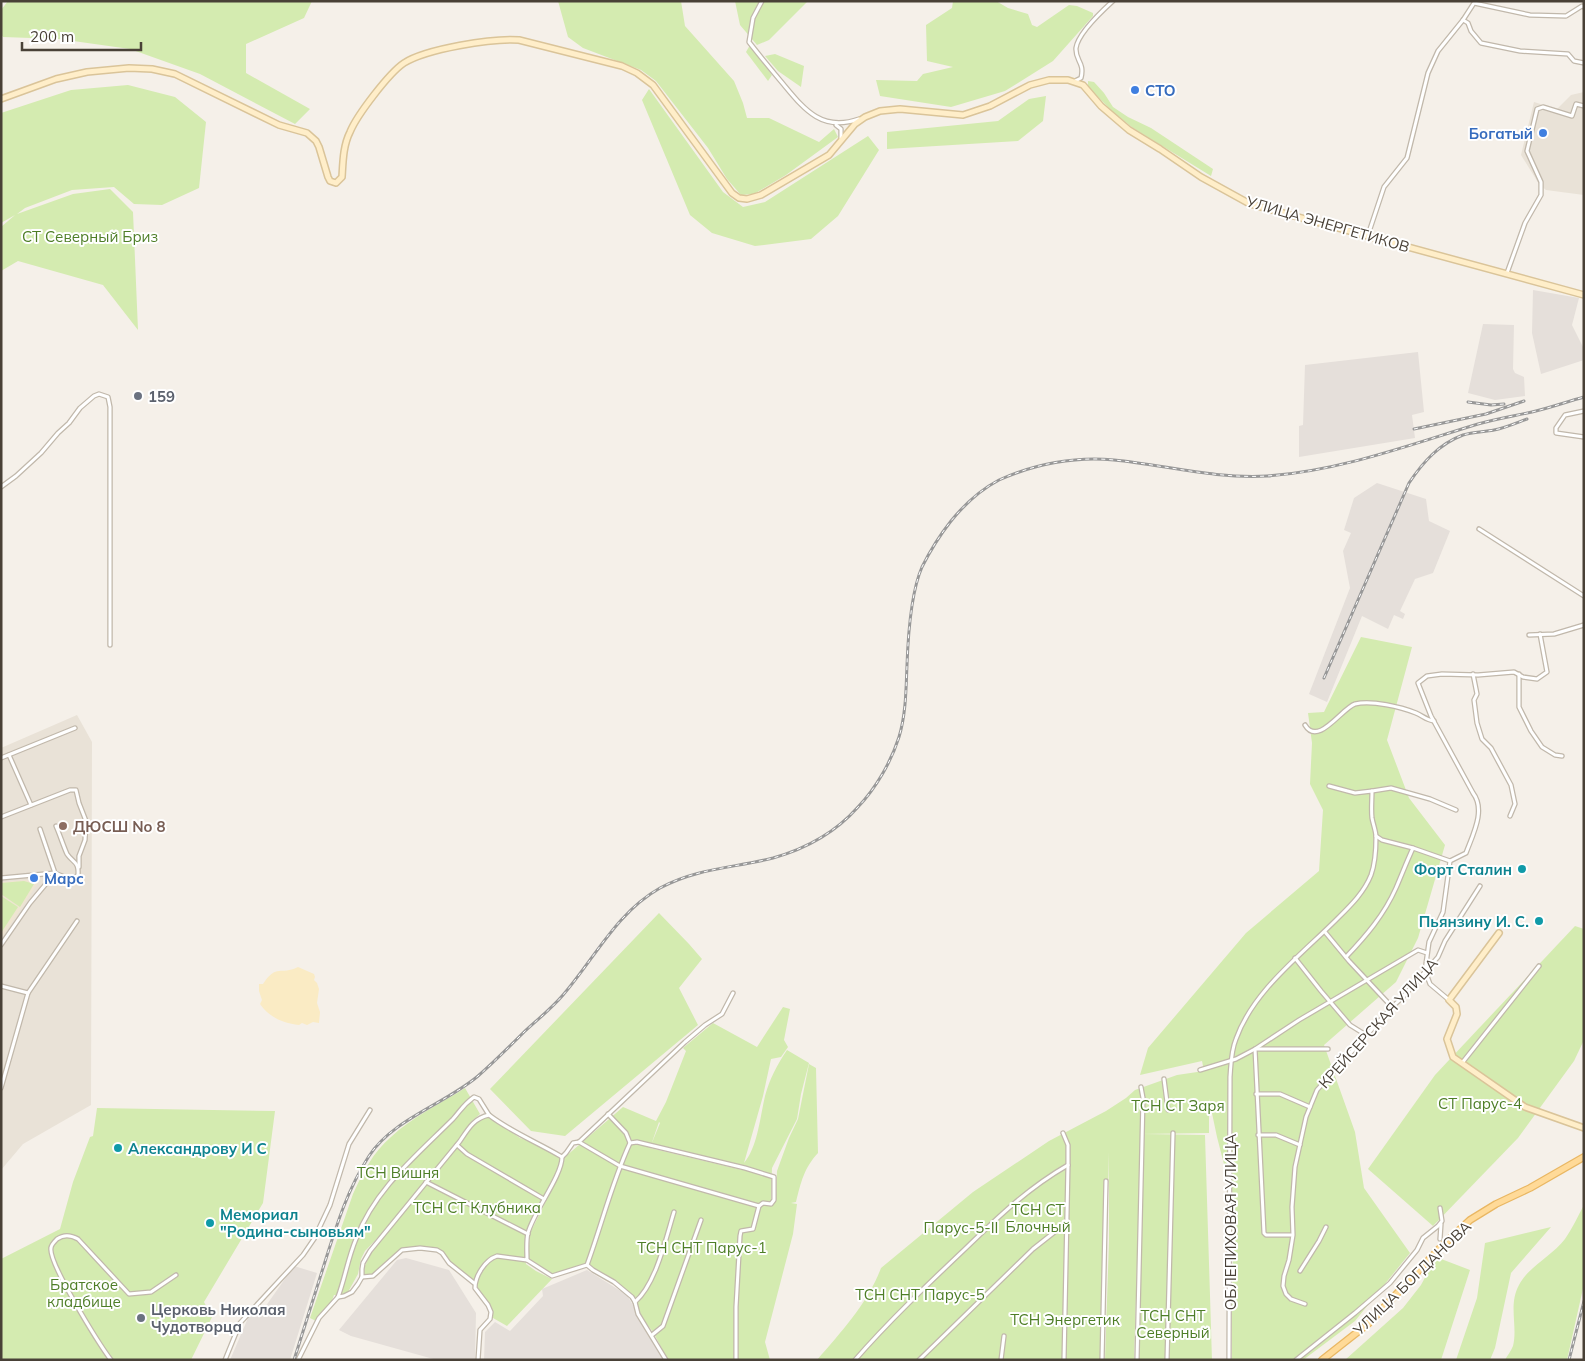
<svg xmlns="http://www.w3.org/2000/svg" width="1585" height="1361" viewBox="0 0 1585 1361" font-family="Mulish,sans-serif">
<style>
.residential{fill:#e9e2d7}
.industrial{fill:#e5dfda}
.education{fill:#efe5d2}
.green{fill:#d4ebb0;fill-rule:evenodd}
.sand{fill:#faebc4}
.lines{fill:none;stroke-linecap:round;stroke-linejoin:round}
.street-casing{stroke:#c1b8ab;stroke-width:5.5}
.secondary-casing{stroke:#dac499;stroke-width:8}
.primary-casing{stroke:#e9b763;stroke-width:8}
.street{stroke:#fff;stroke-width:3}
.secondary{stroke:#ffeec9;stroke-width:5}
.primary{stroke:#ffda98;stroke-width:5.5}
.rail-casing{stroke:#989898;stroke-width:3}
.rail{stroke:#fff;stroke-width:1;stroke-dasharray:4;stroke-linecap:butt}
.shop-dot{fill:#3f7fe0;stroke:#fff;stroke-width:2}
.worship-dot{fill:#6b7280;stroke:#fff;stroke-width:2}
.education-dot{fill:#8d6e63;stroke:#fff;stroke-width:2}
.culture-dot{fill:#0f9aa8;stroke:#fff;stroke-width:2}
.labels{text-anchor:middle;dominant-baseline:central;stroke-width:4;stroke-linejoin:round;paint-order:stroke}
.shop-label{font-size:15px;font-weight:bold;fill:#366cbe;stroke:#fff;text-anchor:start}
.street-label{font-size:15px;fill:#494137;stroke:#fff}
.park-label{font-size:15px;fill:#4e7e27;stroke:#fff}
.worship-label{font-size:15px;font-weight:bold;fill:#5b616d;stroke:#fff;text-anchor:start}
.education-label{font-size:15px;font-weight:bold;fill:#785e54;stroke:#fff;text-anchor:start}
.culture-label{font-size:15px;font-weight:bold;fill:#0d838f;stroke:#fff;text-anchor:end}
</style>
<rect width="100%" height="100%" fill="#f5f0e9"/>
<g class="residential">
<path d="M1584,92V195L1546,190L1539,184L1521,155L1534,102L1557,109L1571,95Z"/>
<path d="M77,715L92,742L91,1105L23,1144L1,1170V748Z"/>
</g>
<g class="industrial">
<path d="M1533,290L1579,298L1572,325L1584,349V360L1541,374L1532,333Z"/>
<path d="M1483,324L1514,325L1513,369L1515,373L1524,377L1525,396L1495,400L1468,393Z"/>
<path d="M1418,352L1424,412L1412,415L1415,438L1299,457V426L1303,425L1305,365Z"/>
<path d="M1377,483L1426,499L1429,521L1450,531L1433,573L1415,579L1400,611L1405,614L1403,619L1394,615L1388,629L1362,616L1327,702L1309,694L1350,588L1343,551L1351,533L1344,530L1354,498Z"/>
<path d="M406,1258L449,1270L476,1313L475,1360H437L351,1336L339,1330L397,1260Z"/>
<path d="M294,1266L317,1273L290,1360H230L248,1318L253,1312L263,1310Z"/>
<path d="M587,1270L627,1295L665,1360H484L485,1332L495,1322L510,1331L543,1296L542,1289Z"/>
</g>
<path class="education" d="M26,880L38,883L1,939V882Z"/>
<g class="green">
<path d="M8,1H312L304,18L246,44V73L310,109L295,124L200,74L130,49L59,39L3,37L1,34V10Z"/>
<path d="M558,1H681L685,26L734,81L743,103L747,118H769L819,142L834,129L838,137L786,175L754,194L741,195L727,179L708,148L656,81L641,70L583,48L568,37Z"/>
<path d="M735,1H808L769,40L757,45L740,25Z"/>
<path d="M953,1H996L1008,8L1028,14L1032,25L1037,27L1069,5L1077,6L1093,13V16L1053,61L1005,91L951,107L880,96L876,80L917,81L923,74L953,67L927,61L926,25L952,8Z"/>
<path d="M750,45L772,75L768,81L746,52Z"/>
<path d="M775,54L804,66L801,87L778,71L765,56Z"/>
<path d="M1088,81L1094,82L1104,93L1113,107L1128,117L1151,128L1213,169L1211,176L1133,128L1112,111L1088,87Z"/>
<path d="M128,85L175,97L206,122L199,188L162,205L134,204L114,187L72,190L25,208L17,214L73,194L110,189L133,212L138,330L103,285L18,261L1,271V227L15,215L1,223V113L71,90Z"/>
<path d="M649,89L723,192L743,207L765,202L868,136L879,150L838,216L811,239L755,246L712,233L690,215L642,100Z"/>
<path d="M1046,96L1043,121L1018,141L887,149V132L998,121L1029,99Z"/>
<path d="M1361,637L1412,647L1387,740L1409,798L1445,845L1418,938L1396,982L1324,1045L1355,1132L1364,1188L1410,1253L1355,1321L1303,1360H1232V1285L1235,1207L1217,1137L1209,1099V1133L1141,1134L1134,1360H1105L1109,1241V1152L1104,1360H920L1001,1278L918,1360H817C841,1332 868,1303 881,1268L973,1192L1049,1141L1106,1111L1126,1098L1135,1090L1177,1075L1204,1071L1202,1061L1140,1075L1148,1048L1246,933L1319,871L1323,810L1310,784L1312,743L1308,713L1324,712Z"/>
<path d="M24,881L34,884L20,907L1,894V883Z"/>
<path d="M1,896L18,907L1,933Z"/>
<path d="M659,913L689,944L702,959L679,988L698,1025L565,1136L531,1131L490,1089Z"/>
<path d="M1575,926L1584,929V1040L1574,1061L1518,1138L1433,1226L1368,1169L1435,1075Z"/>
<path d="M783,1007L790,1009L784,1040L788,1047L781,1057L771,1059L763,1096L744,1163C758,1146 760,1117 765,1096C770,1078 777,1065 787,1050L809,1063L801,1094L797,1119L772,1168L771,1199L776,1200V1198L777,1171L789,1138L798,1119L809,1064L816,1068L818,1153C804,1168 801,1182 796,1202L791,1203L797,1204L793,1234L765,1342L770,1360H668L653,1332L639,1314L636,1298L613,1279L584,1264L552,1274L528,1259L530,1233L546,1201L565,1157L623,1107L656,1121L666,1102L686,1051L683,1048L713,1023L757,1047ZM659,1122L660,1123L651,1145L743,1167L742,1170L650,1148Z"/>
<path d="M465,1088L480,1114L471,1122L458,1142L391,1224L365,1251L361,1259L358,1274L348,1292L341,1295H334L330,1306L316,1321L310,1318L353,1194C362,1174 373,1152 391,1137C412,1117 440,1104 465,1088Z"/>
<path d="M97,1108L275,1111L263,1203L204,1302L212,1317L191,1360H1V1259L60,1229L73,1182L90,1137L93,1136Z"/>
<path d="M488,1116L520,1138L539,1145L560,1157L561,1162L526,1231L525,1258L526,1264L536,1271L552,1279L507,1326L493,1318V1311L473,1280L451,1263L444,1253L438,1249L402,1250L373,1275L364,1276L363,1270L374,1247L463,1140C469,1130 476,1119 488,1116Z"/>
<path d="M1144,1134L1205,1135L1212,1360H1137Z"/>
<path d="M1584,1205V1284L1567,1360H1505C1507,1356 1511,1351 1513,1346C1518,1326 1508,1305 1519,1285C1529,1266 1551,1257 1565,1239C1572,1229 1578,1216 1584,1205Z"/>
<path d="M1551,1227L1511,1273L1495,1348L1490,1360H1456L1477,1298L1485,1243Z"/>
<path d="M1436,1257L1470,1270L1441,1360H1345L1403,1308L1421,1285Z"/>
</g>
<path class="sand" d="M298,967L314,974L315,977L314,980L317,983L319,989L317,1003L320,1012L319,1023L313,1022L307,1025L302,1023L299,1025C283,1023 270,1018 260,1004L262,1000L259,991V984H263C277,963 280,976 298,967Z"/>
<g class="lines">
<defs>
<g id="street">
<path d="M762,1L753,18L749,42C759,55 769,67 779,79C802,106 819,133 859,119"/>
<path d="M1463,20L1468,23L1471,31L1481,43L1520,51L1568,54L1574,61L1584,63"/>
<path d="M1075,81L1081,78C1085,62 1075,61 1076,48C1078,34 1102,11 1113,1"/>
<path d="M836,125L841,129V138"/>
<path d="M1368,235L1384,187L1407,158L1428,73L1438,51L1463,20L1474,3L1530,15L1566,16L1582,6L1584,7"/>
<path d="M1507,273L1525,223L1541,195V182L1527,151L1537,109L1543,107L1572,116L1576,104L1584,106"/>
<path d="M1584,411L1565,415L1556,428V433L1584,437"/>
<path d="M1,487L16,476L41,453L58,433L69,423L80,408L94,396L99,394L108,397L110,407V645"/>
<path d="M1479,529L1584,596"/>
<path d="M1529,635L1554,634L1584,625"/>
<path d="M1473,674L1477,694L1474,700L1477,723L1482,739L1491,748L1511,785L1515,804L1510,816"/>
<path d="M1519,674V707L1531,731L1542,747L1555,755L1562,756"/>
<path d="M1305,725C1318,747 1342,708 1355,704C1372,700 1401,707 1416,713C1423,716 1426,720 1434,721"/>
<path d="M9,755L31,805"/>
<path d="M1,758L75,728"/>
<path d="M1372,791L1391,788L1430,799L1456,810"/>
<path d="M1,817L70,790H76L79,803L86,821L85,840L79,856V867"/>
<path d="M40,829L55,873"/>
<path d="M1376,836L1382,840L1413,848L1450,861"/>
<path d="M55,873C64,876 70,883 78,875C79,861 73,863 67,854C63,845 60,835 56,826"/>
<path d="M1,878L55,873"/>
<path d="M1325,932L1349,961L1392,1007"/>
<path d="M1,945L30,903L55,873"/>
<path d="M1346,957C1366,936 1384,915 1396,888C1402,874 1407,861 1413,848"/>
<path d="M1295,958L1321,991L1350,1025L1366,1035"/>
<path d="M1,986L28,993"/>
<path d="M1449,1000L1430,984L1425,971L1429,942L1443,912L1450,861L1466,853C1473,834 1486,810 1473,793L1431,716L1418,683L1427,676L1442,674L1478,675L1514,672L1523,677L1537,679L1547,672L1540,634"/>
<path d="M1462,1063L1539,966"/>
<path d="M1200,1070L1236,1059L1255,1049L1299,1020L1418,950L1427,953"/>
<path d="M1164,1079L1168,1110"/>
<path d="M1,1088L28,993L77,921"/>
<path d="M1256,1094H1280L1310,1107"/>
<path d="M1063,1133L1068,1145V1165L1064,1360"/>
<path d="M1258,1135H1276L1300,1145"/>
<path d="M579,1142L620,1166L759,1206L763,1203L771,1204L774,1200V1177L745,1168L637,1142L630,1143"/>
<path d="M457,1145L467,1154L544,1199"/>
<path d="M426,1182L528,1234"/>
<path d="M1292,1235H1266L1264,1233L1255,1049H1328"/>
<path d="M1440,1239L1441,1224"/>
<path d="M527,1260L552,1276L587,1265C602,1224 612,1182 630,1143L626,1133L608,1114"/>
<path d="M587,1265L593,1270L614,1282L632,1297L635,1302L638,1314L666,1360"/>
<path d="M1300,1271L1319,1241L1326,1227"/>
<path d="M362,1277L373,1276L402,1250L420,1248L437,1250L442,1253L449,1263L474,1283"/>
<path d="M338,1297C345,1278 348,1258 356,1239C375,1189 416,1156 453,1119C461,1110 463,1105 474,1097L479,1099L489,1115"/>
<path d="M635,1302C656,1284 666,1238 674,1212"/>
<path d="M1305,1304L1291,1299L1286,1294L1283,1286L1284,1276L1289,1260L1293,1235L1292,1207L1295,1167L1306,1117L1317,1090L1392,1007L1403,997L1438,957L1445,941L1480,886"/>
<path d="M652,1335L663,1326L701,1220"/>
<path d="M111,1360C100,1345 48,1263 51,1248C51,1245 55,1241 57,1239C64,1234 71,1235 78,1239L129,1294L151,1292L176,1275"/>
<path d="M225,1360L240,1323L303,1255L314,1239L330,1205L349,1144L370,1110"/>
<path d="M298,1360L319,1318L338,1297L344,1296L352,1292L358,1284L362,1277V1269L363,1263L370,1251L460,1141C468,1129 474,1118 489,1115C511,1132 537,1142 562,1157"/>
<path d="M478,1360L480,1330L490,1319L491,1312L488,1305L475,1288C475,1276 485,1260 497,1256L527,1260C527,1252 526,1241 528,1233C534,1211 562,1176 562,1157L566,1153L573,1143L579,1142L685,1042L705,1025L722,1014L733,993"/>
<path d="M736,1360V1307L740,1236L741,1231L753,1229L759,1206"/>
<path d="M855,1360C889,1321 927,1285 965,1249C998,1217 1028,1188 1068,1165"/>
<path d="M919,1360L1033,1249L1066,1223"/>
<path d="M1001,1360L1004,1336"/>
<path d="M1102,1360L1106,1181"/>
<path d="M1137,1360L1143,1098L1141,1087"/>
<path d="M1167,1360L1173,1133"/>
<path d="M1229,1360L1230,1077C1231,1064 1231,1051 1236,1039C1253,991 1301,955 1336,920C1349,907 1364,893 1371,875C1375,864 1376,848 1376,837C1376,831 1373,824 1372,818C1371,810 1372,800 1372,791L1355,793L1329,786"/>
<path d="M1296,1360L1355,1313L1390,1283L1417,1250L1423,1238L1438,1226L1442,1221L1440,1208"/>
</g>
<g id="secondary">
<path d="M1,99L56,79L87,72L129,68L152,69L175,74L279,125L307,133L316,141L319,147L328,177L330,181L336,183L342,177C343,162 343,146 350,132C357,115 389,73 404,63C426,49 492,38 519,40L622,66L637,73L653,85L732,193L739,198L747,199L761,195L829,155L855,124L865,117L880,111L900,109L963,115L990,106L1030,85L1049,80H1068L1083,85L1101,106L1129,130L1160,149L1201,177L1250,204L1584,295"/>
<path d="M1499,933L1449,1000L1456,1007L1457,1014L1447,1039L1453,1057L1525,1107L1584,1128"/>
</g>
<path id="primary" d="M1322,1360L1369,1323L1440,1248L1470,1220L1496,1204L1530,1188L1584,1157"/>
</defs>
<use href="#street" class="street-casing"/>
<use href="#secondary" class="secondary-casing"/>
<use href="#primary" class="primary-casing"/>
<use href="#street" class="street"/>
<use href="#secondary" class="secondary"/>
<use href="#primary" class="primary"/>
<defs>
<g id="rail">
<path d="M1468,402L1491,405L1504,404"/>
<path d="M1414,429L1486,414L1524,401"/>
<path d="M1324,678L1409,483C1423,462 1439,444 1463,435C1473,432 1484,432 1494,430C1505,428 1516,423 1527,419"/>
<path d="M294,1360C304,1328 314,1296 324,1265C336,1227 347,1190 369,1156C393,1119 445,1104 478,1076C494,1062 509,1047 524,1032C537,1020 551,1009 563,995C595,958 616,913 660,888C697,868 734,868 773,858C805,849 836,832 858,807C876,788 891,762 899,737C906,714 906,689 907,665C908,637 911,592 922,567C930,551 940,535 951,521C964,505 980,490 999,480C1034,464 1076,456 1114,460C1165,465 1215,479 1267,476C1340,471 1409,445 1478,424C1496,419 1514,416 1532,412C1549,408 1566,402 1584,397"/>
<path d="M1569,1360L1584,1301"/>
</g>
</defs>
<use href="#rail" class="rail-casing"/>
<use href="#rail" class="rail"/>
</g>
<g class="shop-dot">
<circle cx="1135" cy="90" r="5"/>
<circle cx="1543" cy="133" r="5"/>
<circle cx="34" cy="878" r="5"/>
</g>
<g class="worship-dot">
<circle cx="138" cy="396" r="5"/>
<circle cx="141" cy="1318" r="5"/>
</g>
<circle class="education-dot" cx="63" cy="826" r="5"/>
<g class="culture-dot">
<circle cx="1522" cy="869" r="5"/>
<circle cx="1539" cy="921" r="5"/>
<circle cx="118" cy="1148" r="5"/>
<circle cx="210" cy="1223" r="5"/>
</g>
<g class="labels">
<g class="shop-label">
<text x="1145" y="90">СТО</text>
<text x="1533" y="133" text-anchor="end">Богатый</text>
<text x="44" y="878">Марс</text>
</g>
<g class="street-label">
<text transform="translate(1328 224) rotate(16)">УЛИЦА ЭНЕРГЕТИКОВ</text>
<text transform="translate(1378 1023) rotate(-48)">КРЕЙСЕРСКАЯ УЛИЦА</text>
<text transform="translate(1230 1222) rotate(-90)">ОБЛЕПИХОВАЯ УЛИЦА</text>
<text transform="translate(1412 1278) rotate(-44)">УЛИЦА БОГДАНОВА</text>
</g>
<g class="park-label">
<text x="90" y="236">СТ Северный Бриз</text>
<text x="1480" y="1103">СТ Парус-4</text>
<text x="1178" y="1105">ТСН СТ Заря</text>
<text x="398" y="1172">ТСН Вишня</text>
<text x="477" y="1207">ТСН СТ Клубника</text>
<text x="1038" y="1209">ТСН СТ<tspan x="1038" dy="17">Блочный</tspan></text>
<text x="961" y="1227">Парус-5-II</text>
<text x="702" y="1247">ТСН СНТ Парус-1</text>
<text x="84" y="1284">Братское<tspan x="84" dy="17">кладбище</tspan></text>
<text x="920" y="1294">ТСН СНТ Парус-5</text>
<text x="1173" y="1315">ТСН СНТ<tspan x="1173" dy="17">Северный</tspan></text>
<text x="1065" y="1319">ТСН Энергетик</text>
</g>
<g class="worship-label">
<text x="148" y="396">159</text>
<text x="151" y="1309">Церковь Николая<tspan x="151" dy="17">Чудотворца</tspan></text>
</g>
<g class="education-label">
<text x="73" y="826">ДЮСШ No 8</text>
</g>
<g class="culture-label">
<text x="1512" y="869">Форт Сталин</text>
<text x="1529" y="921">Пьянзину И. С.</text>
<text x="128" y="1148" text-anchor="start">Александрову И С</text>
<text x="220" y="1214" text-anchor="start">Мемориал<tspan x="220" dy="17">"Родина-сыновьям"</tspan></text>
</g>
</g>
<rect width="1585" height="1361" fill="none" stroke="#494137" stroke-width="5"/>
<path d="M22 42v8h119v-8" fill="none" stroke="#494137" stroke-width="2.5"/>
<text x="30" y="42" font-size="15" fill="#494137" stroke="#ffffff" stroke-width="4" paint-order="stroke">200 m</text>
</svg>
